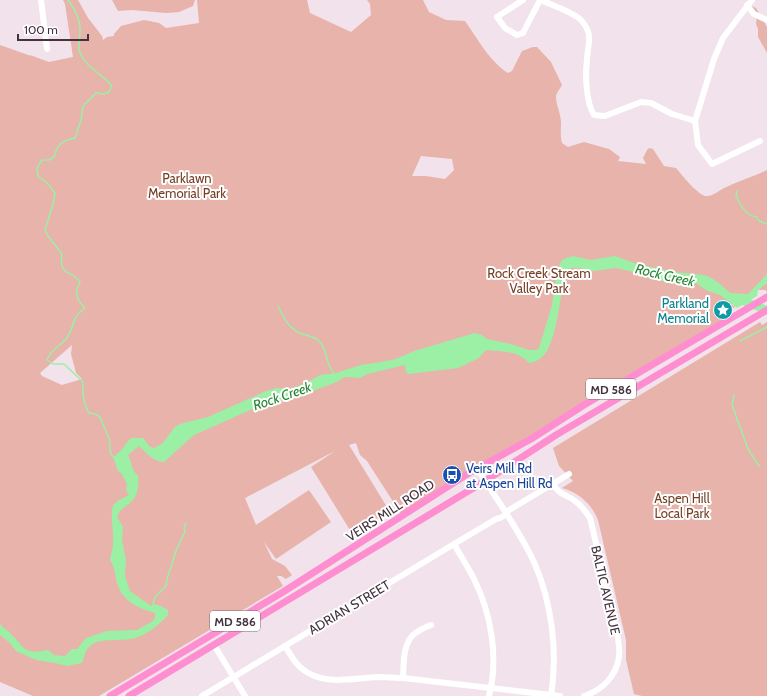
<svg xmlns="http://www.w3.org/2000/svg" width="767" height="696" viewBox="0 0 767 696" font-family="Cabin,sans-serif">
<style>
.green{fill:#e7b3aa;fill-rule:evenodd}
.water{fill:#9cf0a5}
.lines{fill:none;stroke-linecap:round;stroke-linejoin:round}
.stream{stroke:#9cf0a5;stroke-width:1.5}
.river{stroke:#9cf0a5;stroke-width:8}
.minor{stroke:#fff;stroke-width:6}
.major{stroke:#ff8ed0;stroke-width:7}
.labels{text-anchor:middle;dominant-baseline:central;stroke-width:4;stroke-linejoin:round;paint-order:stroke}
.shield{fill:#fff;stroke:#7b7078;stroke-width:1}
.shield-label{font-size:12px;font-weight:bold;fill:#43333e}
.park-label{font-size:13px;fill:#743f26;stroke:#fff}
.culture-label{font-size:13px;fill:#0d838f;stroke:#fff;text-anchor:end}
.transit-label{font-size:13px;fill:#164399;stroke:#fff;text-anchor:start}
.street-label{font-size:13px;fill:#43333e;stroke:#fff}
.water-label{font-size:14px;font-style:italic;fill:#258831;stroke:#fff}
</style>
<rect width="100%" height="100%" fill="#f1e2eb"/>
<g class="green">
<path d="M63,0H78L88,18L102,36L103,40L107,37L114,36V34L121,26L144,20L159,23L166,28L199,23L197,0H307L310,13L351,32L371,15L370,4L367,0H423L429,12L446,20L465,21C478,39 489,61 508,73L512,71L522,51L533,47H537L551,62L562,85C560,89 556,93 556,97C556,105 561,114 561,123C561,130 560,135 562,143L568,147L584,142L609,149L620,157L618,161L646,164L643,158L647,150L649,148L653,149L664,166L676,168C682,175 696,193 705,196C709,197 715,194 719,191C734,182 751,178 767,170V292L765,290H758L763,287L731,304L735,307L729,311L731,315L401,514L367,461L360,455L356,443L349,445L390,512L353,535L311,467L335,451L245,498L256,525L309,490L331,522L276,559L264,542L272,559L285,566L292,575L286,579L281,576H277L283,586L99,696H33L0,682V45L31,56L30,55L49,62L73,57L65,4ZM421,156L452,159L454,170L445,179L426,176H412ZM72,345L71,354L76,373L82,379L62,385L42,376L40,373Z"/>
<path d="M112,0H195L193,6L179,12L166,13L132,10L118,11Z"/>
<path d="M749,5L756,8L767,27V53L758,37V29L756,24L757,14Z"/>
<path d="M760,322L762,325L767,322V696H642L634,694L626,660V640L598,520C591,503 579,493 562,488L573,481L559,466L553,448Z"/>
</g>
<path class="water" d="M573,256L591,260L615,256L637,264L675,272L704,275C714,278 723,286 730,293L748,294L767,274V283L758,290L757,296L737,308L720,295L708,291L697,284L660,281L642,274L616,268L594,271L579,268H572L565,270C562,288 556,344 544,355C539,360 536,362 529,363C518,350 501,352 486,350L479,358L458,368L409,374L406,372L405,365L367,374L360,378L345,377L337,382L291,399L271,401L194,435L164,462C153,462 146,452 139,446L128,455C132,463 131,469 138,476C139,484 138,495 132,501C125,508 121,507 117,517L123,527L122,540L126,560L125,576L130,591L151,606L153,604L161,606L168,610V615C159,625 148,634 135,638C121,642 100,637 90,646C85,650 84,658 82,663L67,666L55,663L36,660L16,651L10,643L0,635V624C3,628 6,629 9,632C26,648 22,655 48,650L54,655L65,656L72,649H77L86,638L107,631L137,630L153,621L155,617V613C138,608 123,602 117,583C115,575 115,567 110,560C111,554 113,549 113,544C114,535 110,512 113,506C116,500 124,498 129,495L126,490L127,484L122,474L118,471L113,457C121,453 124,445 131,438H143L149,446L154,448L163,443L174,428L180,424L208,417L266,391L277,388L289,389L306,383L320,375L336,373L361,365L381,362L396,359L414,351L475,333L482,335L487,339L511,344L529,350H536L539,348L552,305L557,270L562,260L566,258Z"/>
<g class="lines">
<g class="stream">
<path d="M68,0C74,8 80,19 80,28C81,36 77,46 80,53C87,69 103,74 112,86L109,92L104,94L96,93L83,106L81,120L75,138C62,140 57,145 54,157L49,160H42L37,168L38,176L47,183L55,193L53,204L45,230L48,236L62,254C58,276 72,270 80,282C74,294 76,299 85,308C69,319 76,327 66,339C59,347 50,350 47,360L53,364H64L83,382C82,394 83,403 89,413L95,414L100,417L110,441V451L113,457"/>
<path d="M737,191L736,196C741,206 746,216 757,217L759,221L767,224"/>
<path d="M278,306C283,316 289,329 300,333C307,336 315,336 320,342C328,351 325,364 334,373"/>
<path d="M740,341L767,327"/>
<path d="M734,395L732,405L748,449L759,466"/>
<path d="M153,604L155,597L166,586L167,579L176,551L185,531L184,528L186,523"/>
</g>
<path class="river" d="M738,299L767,310"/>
<g class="minor">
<path d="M41,0L47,49"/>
<path d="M523,0L497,17L505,28L517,35L523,33L540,0"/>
<path d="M541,0C553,6 569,10 580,19C584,23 588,30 589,35C590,43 587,52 587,60C585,75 586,102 594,115L605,116L641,102L651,103L672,114L695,121"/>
<path d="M752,0L723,38L714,59L695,121L698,145L712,164L760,141"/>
<path d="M747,5L754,14L767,20"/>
<path d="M477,468C496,499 519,529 534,562C552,603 558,652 551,696"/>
<path d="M553,484C559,495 566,494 575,501C581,505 586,512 590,518C597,548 604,577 611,606C614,621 621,642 619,657C616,677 602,690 584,696"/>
<path d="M506,512L569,474"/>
<path d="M454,544C460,555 468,567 474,579C491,613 499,658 489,696"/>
<path d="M214,645L245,696"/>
<path d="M285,646C290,654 294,662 301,668C324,687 351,678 378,677C386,677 395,678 403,678L560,696"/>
<path d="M403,678C404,663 402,641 417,632C421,629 426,627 431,625"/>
<path d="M202,696L454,544L496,519L500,518L507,514"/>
</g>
<g class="major">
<path d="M110,696L283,592L469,473L531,439L584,405L767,297"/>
<path d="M129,696L485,481L556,435L767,310"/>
</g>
</g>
<defs>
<symbol id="sight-disc" viewBox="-11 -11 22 22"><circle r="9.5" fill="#0f9aa8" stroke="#fff"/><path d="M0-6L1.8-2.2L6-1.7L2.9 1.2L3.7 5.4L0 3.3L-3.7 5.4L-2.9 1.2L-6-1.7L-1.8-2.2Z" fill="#fff"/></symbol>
<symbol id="bus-disc" viewBox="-11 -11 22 22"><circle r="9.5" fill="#1a4fb4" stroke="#fff"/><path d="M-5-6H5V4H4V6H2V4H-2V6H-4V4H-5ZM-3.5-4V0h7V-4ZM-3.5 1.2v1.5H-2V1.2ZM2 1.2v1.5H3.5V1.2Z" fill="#fff"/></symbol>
</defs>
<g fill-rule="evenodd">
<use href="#sight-disc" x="712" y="299" width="22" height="22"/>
<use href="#bus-disc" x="441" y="464" width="22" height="22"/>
</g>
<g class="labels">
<g class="shield">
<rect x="586" y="379" width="50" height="20" rx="3"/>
<rect x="210" y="611" width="50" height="20" rx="3"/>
</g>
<g class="shield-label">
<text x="611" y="389">MD 586</text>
<text x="235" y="621">MD 586</text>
</g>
<g class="park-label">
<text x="187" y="178">Parklawn<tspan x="187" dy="15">Memorial Park</tspan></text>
<text x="539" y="273">Rock Creek Stream<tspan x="539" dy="15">Valley Park</tspan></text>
<text x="682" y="498">Aspen Hill<tspan x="682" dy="15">Local Park</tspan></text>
</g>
<g class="culture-label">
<text x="709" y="303">Parkland<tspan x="709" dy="15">Memorial</tspan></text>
</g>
<g class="transit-label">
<text x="466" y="468">Veirs Mill Rd<tspan x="466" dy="15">at Aspen Hill Rd</tspan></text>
</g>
<g class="street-label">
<text transform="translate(390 510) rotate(-33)">VEIRS MILL ROAD</text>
<text transform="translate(606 590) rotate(77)">BALTIC AVENUE</text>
<text transform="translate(349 607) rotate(-31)">ADRIAN STREET</text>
</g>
<g class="water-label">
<text transform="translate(665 275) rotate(13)">Rock Creek</text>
<text transform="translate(282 396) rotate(-19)">Rock Creek</text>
</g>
</g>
<path d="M18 34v6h70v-6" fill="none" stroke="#43333e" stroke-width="2"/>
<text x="24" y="34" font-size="12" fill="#43333e" stroke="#ffffff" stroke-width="3" paint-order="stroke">100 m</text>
</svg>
